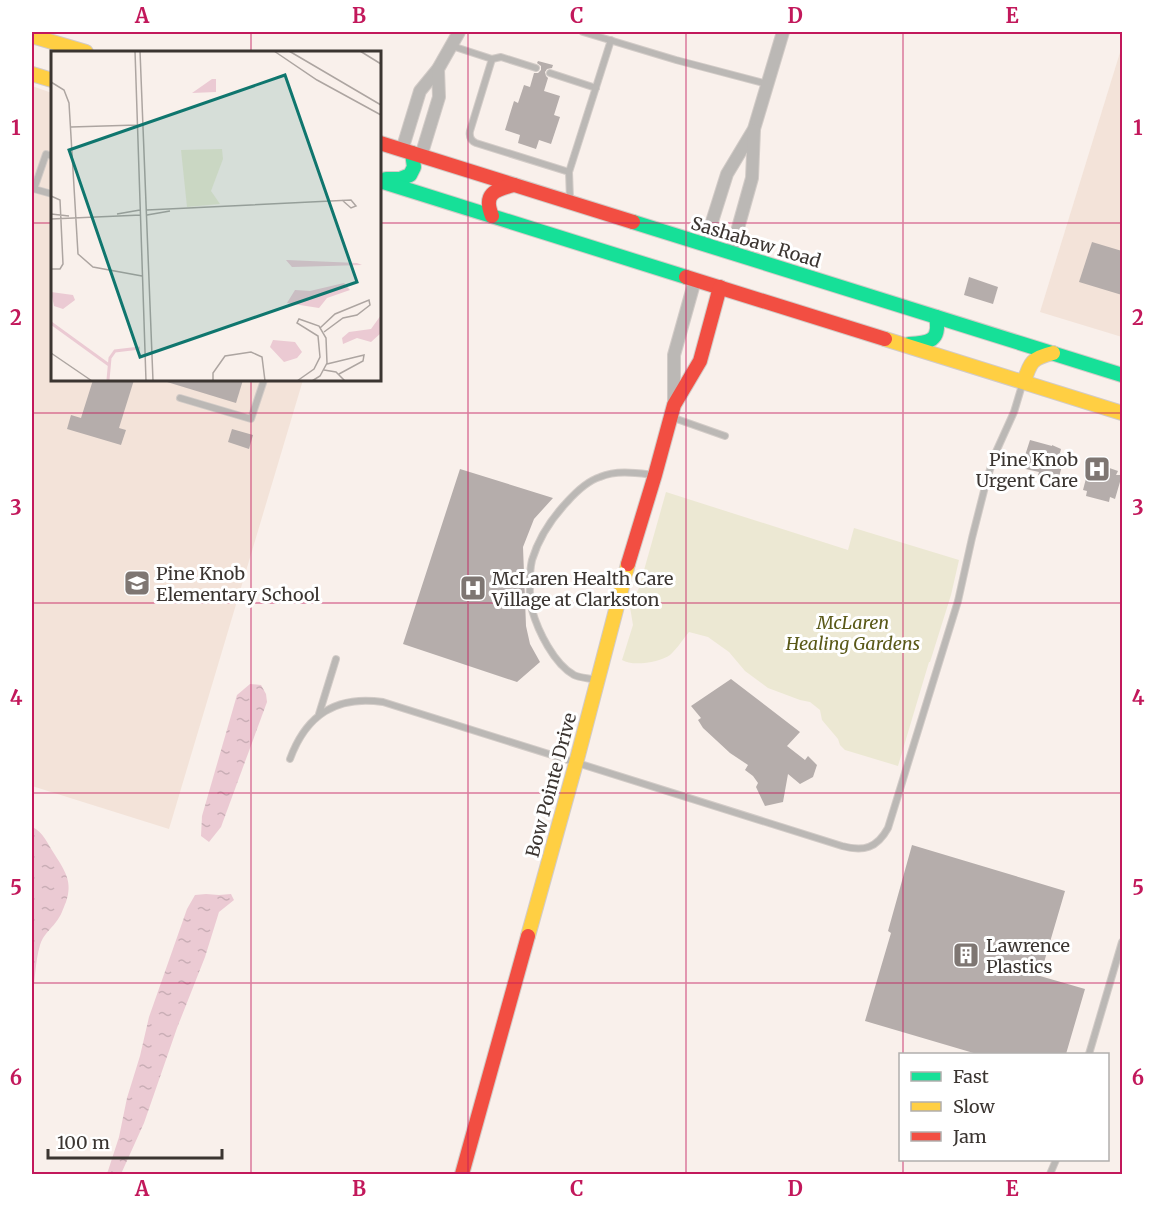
<svg xmlns="http://www.w3.org/2000/svg" width="1154" height="1206" viewBox="0 0 1154 1206" font-family="Merriweather,serif">
<style>
.built{fill:#f3e3d9}
.garden{fill:#ece8d3}
.water{fill:url(#water-ripples)}
.building{fill:#b5adab}
.lines{fill:none;stroke-linecap:round;stroke-linejoin:round}
.lane-casing{stroke:#d2cbc7;stroke-width:8}
.street-casing{stroke:#d2cbc7;stroke-width:14}
.fast-casing{stroke:#d2cbc7;stroke-width:16}
.slow-casing{stroke:#d2cbc7;stroke-width:16}
.jam-casing{stroke:#d2cbc7;stroke-width:16}
.lane{stroke:#bbb8b5;stroke-width:6}
.street{stroke:#bbb8b5;stroke-width:12}
.fast{stroke:#16e098;stroke-width:14}
.slow{stroke:#ffcf43;stroke-width:14}
.jam{stroke:#f24e42;stroke-width:14}
.grid{fill:none;stroke:#c2185b;stroke-width:1.5;stroke-opacity:0.55}
.labels{text-anchor:middle;dominant-baseline:central;stroke-width:6;stroke-linejoin:round;paint-order:stroke}
.street-label{font-size:18px;fill:#3b3531;stroke:#fff}
.poi-label{font-size:18px;fill:#3b3531;stroke:#fff;text-anchor:start}
.park-label{font-size:18px;font-style:italic;fill:#5a5918;stroke:#fff}
.inset-river{fill:none;stroke:#ebcad3;stroke-width:3}
.inset-road{fill:none;stroke:#ada5a1;stroke-width:1.5}
.view{fill:#0f766e;fill-opacity:0.15;stroke:#0f766e;stroke-width:3}
.inset-edge{fill:none;stroke:#3b3531;stroke-width:3}
.neatline{fill:none;stroke:#c2185b;stroke-width:2}
.grid-label{font-size:20px;text-anchor:middle;font-weight:bold;fill:#c2185b}
</style>
<defs>
<pattern id="water-ripples" width="26" height="14" patternUnits="userSpaceOnUse" patternTransform="scale(1.5)"><rect width="26" height="14" fill="#ebcad3"/><path d="M2 4q2-2 4 0t4 0M15 11q2-2 4 0t4 0" fill="none" stroke="#caaeb6"/></pattern>
</defs>
<rect width="100%" height="100%" fill="#f9f0eb"/>
<g class="built">
<path d="M1122,46V337L1040,312Z"/>
<path d="M32,86L52,93V380H303L169,829L32,786Z"/>
</g>
<path class="garden" d="M666,492L848,550L854,528L959,560L951,595L930,662H929L898,766L845,750L840,745L838,739L822,720L820,710L810,702L800,700L768,688L745,671L729,652L708,637L689,632C683,639 677,649 670,655C660,662 633,667 622,660L633,625L630,607L639,588Z"/>
<g class="water">
<path d="M250,684L261,685L266,694L267,702L221,827L209,842L201,836L202,816L237,695Z"/>
<path d="M32,827C43,831 48,845 55,855C65,871 73,882 66,902C63,909 61,916 56,922C50,930 43,935 40,945C35,962 35,982 32,1000Z"/>
<path d="M206,894L219,895L231,894L234,900L219,912L205,957L177,1028L144,1123L121,1174H107L119,1137L127,1098L140,1056L149,1017L187,909L195,895Z"/>
</g>
<g class="building">
<path d="M538,61L553,65L552,68L547,69L545,72L546,76L548,78L544,91L560,96L554,115L560,117L551,144L539,140L536,149L518,143L520,135L505,130L514,101L518,103L524,85L530,87L534,73H538L541,70V66L537,63Z"/>
<path d="M1092,242L1122,251V295L1079,282Z"/>
<path d="M969,277L998,287L993,304L964,295Z"/>
<path d="M93,380H134L119,428L126,430L121,445L67,429L71,415L81,418Z"/>
<path d="M167,380H243L236,403L167,382Z"/>
<path d="M232,429L253,435L249,449L228,442Z"/>
<path d="M1030,440L1052,446V445L1061,449L1060,453L1065,454L1059,477L1048,474L1046,478L1038,475L1039,472L1021,468Z"/>
<path d="M1095,463L1118,471L1116,475H1122L1115,499L1110,497L1109,502L1086,496L1087,491L1083,490L1089,467L1093,469Z"/>
<path d="M460,469L553,498L534,519L523,547L526,626L530,644L540,662L517,682L403,644Z"/>
<path d="M731,679L800,732L787,746L805,760L808,756L817,765L813,777L800,784L788,774L783,802L765,806L756,787L758,783L753,776L745,770L748,765L730,753L703,728L698,720L701,718L691,706Z"/>
<path d="M912,845L1065,891L1040,976L1085,989L1066,1054H977L865,1021L891,933L888,931Z"/>
</g>
<g class="lines">
<defs>
<g id="lane">
<path d="M583,32L676,60L767,84"/>
<path d="M452,46L492,59L470,131C469,137 471,141 476,143L569,172"/>
<path d="M492,59L501,57L536,68"/>
<path d="M550,73L596,88"/>
<path d="M52,156L46,154L34,189L52,194"/>
<path d="M570,199L569,172L611,40"/>
<path d="M180,398L251,419L264,380"/>
<path d="M671,417L725,436"/>
<path d="M596,680C589,678 580,678 574,675C554,664 538,631 532,610C529,597 529,573 532,560C539,537 551,519 567,502C576,492 587,481 600,477C617,470 636,473 654,475"/>
<path d="M319,714L336,659"/>
<path d="M290,759C306,715 336,695 383,702L842,846C864,852 877,848 888,828L958,601L972,538L987,479L995,454L1014,412L1023,382"/>
<path d="M1089,1054L1122,942"/>
<path d="M1050,1174L1056,1160"/>
</g>
<g id="street">
<path d="M402,150L420,91L438,69L459,32"/>
<path d="M421,156L439,97L438,69"/>
<path d="M705,244L727,174L754,129L783,32"/>
<path d="M731,253L752,178L754,130"/>
<path d="M674,405V355L695,280"/>
</g>
<g id="fast">
<path d="M386,179H400L410,175L414,167L412,153"/>
<path d="M380,181L686,277"/>
<path d="M633,222L1122,375"/>
<path d="M909,344C929,343 941,341 936,317"/>
</g>
<g id="slow">
<path d="M32,36L86,52"/>
<path d="M32,74L52,80"/>
<path d="M885,339L1122,413"/>
<path d="M1024,382C1030,362 1032,358 1053,353"/>
<path d="M528,936L576,763L628,564"/>
</g>
<g id="jam">
<path d="M380,143L633,222"/>
<path d="M492,216C483,194 494,190 514,185"/>
<path d="M686,277L885,339"/>
<path d="M628,564L655,475L674,405L700,361L720,287"/>
<path d="M462,1174L528,936"/>
</g>
</defs>
<use href="#lane" class="lane-casing"/>
<use href="#street" class="street-casing"/>
<use href="#fast" class="fast-casing"/>
<use href="#slow" class="slow-casing"/>
<use href="#jam" class="jam-casing"/>
<use href="#lane" class="lane"/>
<use href="#street" class="street"/>
<use href="#fast" class="fast"/>
<use href="#slow" class="slow"/>
<use href="#jam" class="jam"/>
</g>
<path class="grid" d="M251,32V52M468,32V1174M686,32V1174M903,32V1054M32,223H52M380,223H1122M251,380V1174M32,413H1122M32,603H1122M32,793H1122M32,983H1122M903,1160V1174"/>
<defs>
<symbol id="hospital-square" viewBox="-11 -11 22 22"><rect x="-9" y="-9" width="18" height="18" rx="4" fill="#7e7672" stroke="#fff"/><path d="M-5-5h3v3.5h4V-5h3V5h-3V1.5h-4V5h-3Z" fill="#fff"/></symbol>
<symbol id="school-square" viewBox="-11 -11 22 22"><rect x="-9" y="-9" width="18" height="18" rx="4" fill="#7e7672" stroke="#fff"/><path d="M0-5L7-2L0 1L-7-2ZM-4 1L0 2.5L4 1V4Q0 6-4 4Z" fill="#fff"/></symbol>
<symbol id="building-square" viewBox="-11 -11 22 22"><rect x="-9" y="-9" width="18" height="18" rx="4" fill="#7e7672" stroke="#fff"/><path d="M-4-6H4V6H1V3H-1V6H-4ZM-2.5-4.3h1.7v1.8h-1.7ZM.8-4.3h1.7v1.8H.8ZM-2.5-1h1.7V.8h-1.7ZM.8-1h1.7V.8H.8Z" fill="#fff"/></symbol>
</defs>
<g fill-rule="evenodd">
<use href="#hospital-square" x="1082" y="454" width="30" height="30"/>
<use href="#school-square" x="122" y="568" width="30" height="30"/>
<use href="#hospital-square" x="458" y="573" width="30" height="30"/>
<use href="#building-square" x="951" y="940" width="30" height="30"/>
</g>
<g class="labels">
<g class="street-label">
<text transform="translate(756 242) rotate(17)">Sashabaw Road</text>
<text transform="translate(551 785) rotate(-75)">Bow Pointe Drive</text>
</g>
<g class="poi-label">
<text x="1078" y="459" text-anchor="end">Pine Knob<tspan x="1078" dy="21">Urgent Care</tspan></text>
<text x="156" y="573">Pine Knob<tspan x="156" dy="21">Elementary School</tspan></text>
<text x="492" y="578">McLaren Health Care<tspan x="492" dy="21">Village at Clarkston</tspan></text>
<text x="986" y="945">Lawrence<tspan x="986" dy="21">Plastics</tspan></text>
</g>
<g class="park-label">
<text x="853" y="622">McLaren<tspan x="853" dy="21">Healing Gardens</tspan></text>
</g>
</g>
<g transform="translate(51 51)">
<rect width="330" height="330" fill="#f9f0eb"/>
<path d="M171,98L172,108L160,140L169,153L136,156L130,99Z" fill="#ece8d3"/>
<path d="M161,28H165V41L141,42ZM235,209L306,212L311,214L241,216ZM293,232L299,239L276,247L268,257L236,252L244,239L259,240ZM0,241L22,244L24,249L12,258L3,255ZM330,264V282L320,291L306,287L292,293L291,287L298,281L320,278ZM222,289L244,291L251,301L246,307L233,311L219,296Z" fill="#ebcad3"/>
<path class="inset-river" d="M0,272L58,314M57,329L59,307L64,300L89,297"/>
<path class="inset-road" d="M84,0L95,330M89,0L102,330M223,0L266,29L330,64M238,0L330,54M309,0L330,13M0,31L13,39L18,52L27,203L42,216L91,225M20,76L86,74M0,145L9,149L12,213L9,218H0M96,159L300,149L305,155L300,157L291,149M0,163L18,165M66,163L89,159M96,164L119,160M0,168L90,164M269,277L284,263L318,249L319,254L306,264L292,267L273,281M0,302L41,330M276,313L313,304L312,310L288,323M273,319L285,321L294,330M162,330V322L174,305L200,301L211,306L214,330M246,330L263,318L269,306L267,285L246,272L248,268L268,275L275,287L276,312L269,325L261,330"/>
<path class="view" d="M234,24L306,231L89,306L18,99Z"/>
<rect width="330" height="330" class="inset-edge"/>
</g>
<rect width="1154" height="1206" fill="none" stroke="#ffffff" stroke-width="66"/>
<rect x="899" y="1053" width="210" height="108" fill="#ffffff" stroke="#b1aead" stroke-width="1.5"/>
<rect x="911" y="1072" width="30" height="9" fill="#16e098" stroke="#b1aead" stroke-width="1.5"/>
<text x="953" y="1083" font-size="18" fill="#3b3531">Fast</text>
<rect x="911" y="1102" width="30" height="9" fill="#ffcf43" stroke="#b1aead" stroke-width="1.5"/>
<text x="953" y="1113" font-size="18" fill="#3b3531">Slow</text>
<rect x="911" y="1132" width="30" height="9" fill="#f24e42" stroke="#b1aead" stroke-width="1.5"/>
<text x="953" y="1143" font-size="18" fill="#3b3531">Jam</text>
<path d="M48 1149v9h174v-9" fill="none" stroke="#3b3531" stroke-width="3"/>
<text x="57" y="1149" font-size="18" fill="#3b3531" stroke="#ffffff" stroke-width="4.5" paint-order="stroke">100 m</text>
<rect x="33" y="33" width="1088" height="1140" class="neatline"/>
<g class="grid-label">
<text x="142" y="23">A</text>
<text x="359" y="23">B</text>
<text x="577" y="23">C</text>
<text x="795" y="23">D</text>
<text x="1012" y="23">E</text>
<text x="16" y="135">1</text>
<text x="1138" y="135">1</text>
<text x="16" y="325">2</text>
<text x="1138" y="325">2</text>
<text x="16" y="515">3</text>
<text x="1138" y="515">3</text>
<text x="16" y="705">4</text>
<text x="1138" y="705">4</text>
<text x="16" y="895">5</text>
<text x="1138" y="895">5</text>
<text x="16" y="1085">6</text>
<text x="1138" y="1085">6</text>
<text x="142" y="1196">A</text>
<text x="359" y="1196">B</text>
<text x="577" y="1196">C</text>
<text x="795" y="1196">D</text>
<text x="1012" y="1196">E</text>
</g>
</svg>
